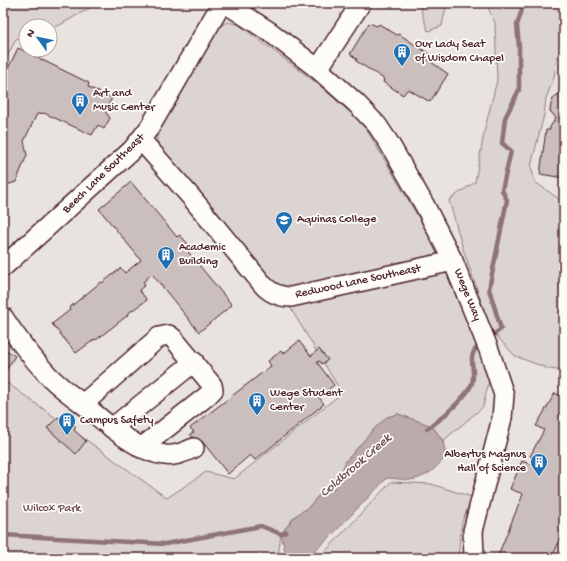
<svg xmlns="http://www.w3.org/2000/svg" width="567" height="561" viewBox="0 0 567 561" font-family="'Gochi Hand',sans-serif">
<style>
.built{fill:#e9e3e0;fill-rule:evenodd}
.green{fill:#dcd4d2;stroke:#937a7e}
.water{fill:#bbabac;stroke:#8e7378}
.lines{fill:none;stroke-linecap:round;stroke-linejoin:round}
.stream{stroke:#8e7378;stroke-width:4.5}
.building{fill:#cbbfbe;stroke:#4a1f2b}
.minor-casing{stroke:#4a1f2b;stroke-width:22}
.minor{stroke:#fdfcf7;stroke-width:19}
.labels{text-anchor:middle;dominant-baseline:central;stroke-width:3.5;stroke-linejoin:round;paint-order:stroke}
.poi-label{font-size:12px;fill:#4a1f2b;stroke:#fdfcf7;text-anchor:start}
.street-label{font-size:12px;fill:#4a1f2b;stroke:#fdfcf7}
.park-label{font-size:12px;fill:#6e4c55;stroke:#fdfcf7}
.water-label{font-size:13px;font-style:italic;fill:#725058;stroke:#fdfcf7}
</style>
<rect width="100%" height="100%" fill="#f6f3ef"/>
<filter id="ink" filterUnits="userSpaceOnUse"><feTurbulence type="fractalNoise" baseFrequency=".025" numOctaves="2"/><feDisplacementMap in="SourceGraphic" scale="8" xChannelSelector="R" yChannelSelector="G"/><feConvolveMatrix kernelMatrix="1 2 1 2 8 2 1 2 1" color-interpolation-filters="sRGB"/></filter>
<g filter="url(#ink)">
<path class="built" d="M3,3H564V558H220L3,420ZM26,26H50V50H26Z"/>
<g class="green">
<path d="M3,3H98L60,25L50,28V26H26V36L16,39L3,65Z"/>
<path d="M421,3H451L446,6L442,26L428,31L422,14Z"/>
<path d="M486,3H564V48L557,56L554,78L546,98L544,115L531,166L535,182L559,199L564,219V371L549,369L515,356L491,330L463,249L449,200L475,182L485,128L497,80L495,23Z"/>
<path d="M227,22L238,24L318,84L350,112L367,130L433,242L490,376L483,407L443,441L432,426L398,414L387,417L372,431L346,461L335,488L319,495L308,508L295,516L281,534L278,558H3V380L167,498L206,472L234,479L342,393L277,286L160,146L157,141V133L217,28Z"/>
<path d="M391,482L431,484L472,497L462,522L458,556L459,558H319Z"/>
</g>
<path class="water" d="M398,414L432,426L443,441L446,456C437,468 426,478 410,480C403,480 395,478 387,478L328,539L308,556L294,557L285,551L281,534L295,516L308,508L319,495L335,488L346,461L372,431L387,417Z"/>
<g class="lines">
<g class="stream">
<path d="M489,338L501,329L489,289L507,200L502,190L511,151L502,143L505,118L519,90V47L517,25L524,3"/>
<path d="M427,429C439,421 468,396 472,383C477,368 464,356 481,344"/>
<path d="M3,535L165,544L261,526L281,534L286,532"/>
</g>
</g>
<g class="building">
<path d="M369,23L377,26L379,24L397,35L399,34L429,54L427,59L448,74L430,102L408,89L403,95L383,82L384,79L356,61L357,59L350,54Z"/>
<path d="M18,48L89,83L88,87L112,98L105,111L110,118L104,129L98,125L92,135L44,113L37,114L24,141L27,155L16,182L3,186V79Z"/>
<path d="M564,91V178L540,174L546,130H550V127L556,118L550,111L551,104L554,97Z"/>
<path d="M131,182L177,237L180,235L188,244L186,246L189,253L232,305L199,332L152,274L143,282L145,285L139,290L147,300L127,314L128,315L96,340L95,339L76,353L52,324L70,310L69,308L101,282L102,283L121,268L125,273L141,260L99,209Z"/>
<path d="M299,341L311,356L319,349L328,360L322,364L320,361L317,362L334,385L319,397L324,404L255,460L250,455L228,474L202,441L198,444L190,434L194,432L190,428L271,366L268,361L281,351L283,354Z"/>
<path d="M3,348L15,356L3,375Z"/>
<path d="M555,393L564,398V530L552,558H497L523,494L510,489L522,461L536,466L538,460L530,456L544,430L536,426Z"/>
<path d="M58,417L70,427L73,424L76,427L74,430L86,441L76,454L47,428Z"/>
</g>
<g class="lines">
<defs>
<g id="minor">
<path d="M225,3L270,32L296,52L318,69L356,103L377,125L389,143L425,206L453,261L489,350L504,395L502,418L473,531L474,558"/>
<path d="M318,69L361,3"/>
<path d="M141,140L191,197L264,286C272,294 280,297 291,297L453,261"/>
<path d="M3,267L132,150L150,127L222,3"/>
<path d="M3,317C16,337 32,358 48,375C58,386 71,395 83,404C105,422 137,452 165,455C175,457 184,452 194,448"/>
<path d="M83,404L159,337L169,335L173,338L212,385L213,390L207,396L141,448"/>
<path d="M112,428L194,362"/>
</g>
</defs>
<use href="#minor" class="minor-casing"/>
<use href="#minor" class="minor"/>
</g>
</g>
<defs>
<symbol id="building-pin" viewBox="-11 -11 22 30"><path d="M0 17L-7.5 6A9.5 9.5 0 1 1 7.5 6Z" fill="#1f6fb2" stroke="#fdfcf7"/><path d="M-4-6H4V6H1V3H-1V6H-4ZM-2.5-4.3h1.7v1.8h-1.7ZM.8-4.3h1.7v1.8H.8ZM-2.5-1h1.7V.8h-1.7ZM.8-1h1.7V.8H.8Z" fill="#fff"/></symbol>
<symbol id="university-pin" viewBox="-11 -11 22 30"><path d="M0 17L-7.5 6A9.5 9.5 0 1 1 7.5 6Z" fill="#1f6fb2" stroke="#fdfcf7"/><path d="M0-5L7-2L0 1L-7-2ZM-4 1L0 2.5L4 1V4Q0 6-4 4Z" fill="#fff"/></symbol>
</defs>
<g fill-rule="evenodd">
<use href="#building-pin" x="392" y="42" width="20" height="27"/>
<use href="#building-pin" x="70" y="91" width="20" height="27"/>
<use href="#university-pin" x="274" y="210" width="20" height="27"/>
<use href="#building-pin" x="156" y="245" width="20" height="27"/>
<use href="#building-pin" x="247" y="391" width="20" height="27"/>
<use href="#building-pin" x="57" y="411" width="20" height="27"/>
<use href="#building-pin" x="529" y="452" width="20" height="27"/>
</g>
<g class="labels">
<g class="poi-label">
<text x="415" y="45">Our Lady Seat<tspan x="415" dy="14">of Wisdom Chapel</tspan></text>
<text x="93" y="94">Art and<tspan x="93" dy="14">Music Center</tspan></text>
<text x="297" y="220">Aquinas College</text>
<text x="179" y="248">Academic<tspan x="179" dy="14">Building</tspan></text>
<text x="270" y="394">Wege Student<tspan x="270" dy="14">Center</tspan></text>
<text x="80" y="421">Campus Safety</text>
<text x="526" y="455" text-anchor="end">Albertus Magnus<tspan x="526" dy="14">Hall of Science</tspan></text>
</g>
<g class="street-label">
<text transform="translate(104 174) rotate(-44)">Beech Lane Southeast</text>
<text transform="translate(358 282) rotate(-12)">Redwood Lane Southeast</text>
<text transform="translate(467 295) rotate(68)">Wege Way</text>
</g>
<g class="park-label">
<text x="52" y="509">Wilcox Park</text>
</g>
<g class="water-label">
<text transform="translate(356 466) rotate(-41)">Coldbrook Creek</text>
</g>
</g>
<rect width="567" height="561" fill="none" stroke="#fdfcf7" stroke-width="16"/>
<rect x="8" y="8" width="551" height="545" fill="none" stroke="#4a1f2b" stroke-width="1.5" filter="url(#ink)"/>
<g transform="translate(38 38) rotate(303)"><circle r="19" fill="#fdfcf7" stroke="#b5a4a5"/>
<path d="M0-3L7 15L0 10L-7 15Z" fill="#1f6fb2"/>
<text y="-6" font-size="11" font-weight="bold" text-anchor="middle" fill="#4a1f2b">N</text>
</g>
</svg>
